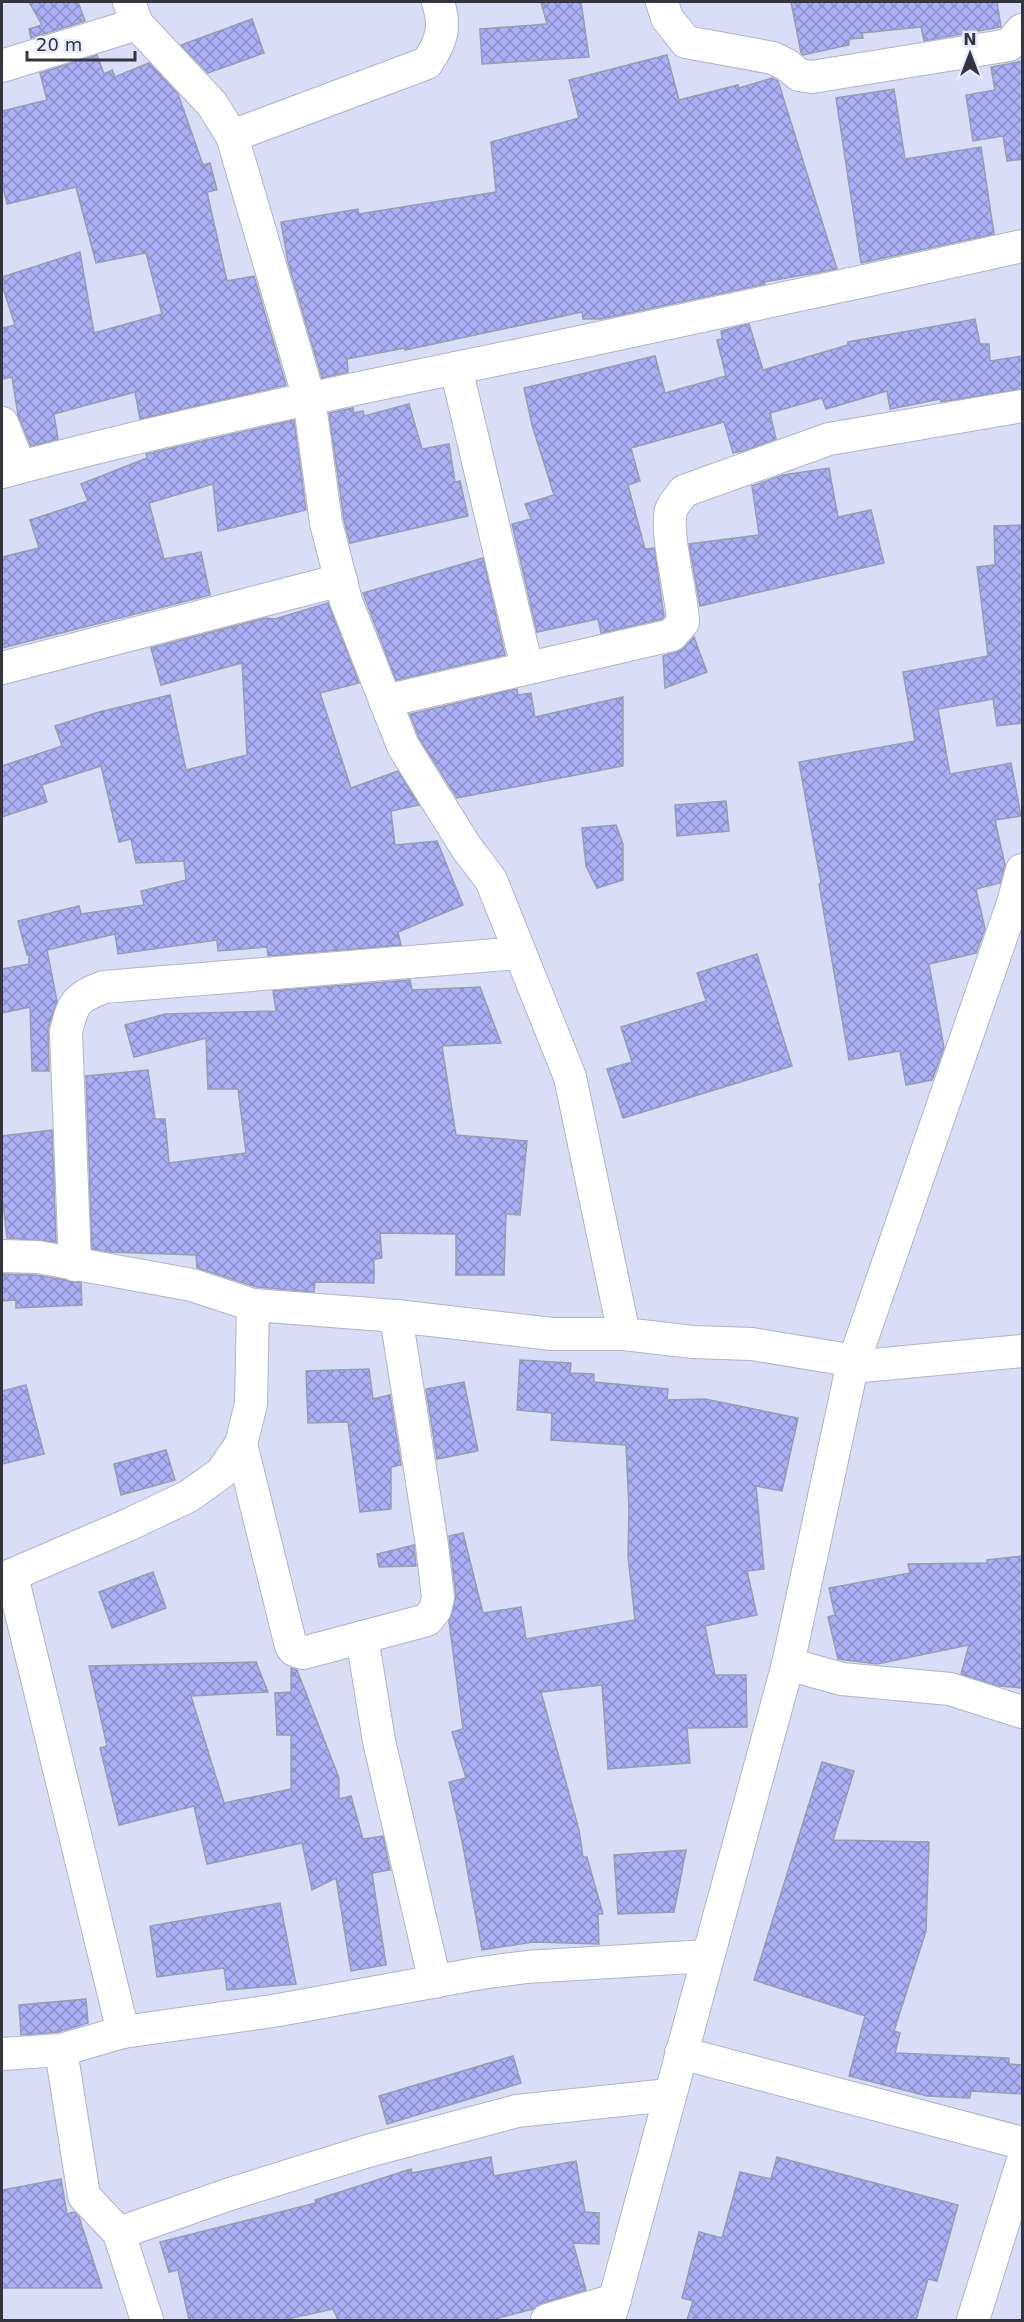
<svg xmlns="http://www.w3.org/2000/svg" width="1024" height="2322" viewBox="0 0 1024 2322" font-family="'DejaVu Sans',sans-serif">
<style>
.building{fill:url(#building-cross-hatch);stroke:#9a9cb4;stroke-width:1.5}
.lines{fill:none;stroke-linecap:round;stroke-linejoin:round}
.street-casing{stroke:#b2b4cd;stroke-width:34}
.street{stroke:#fff;stroke-width:32}
</style>
<defs>
<pattern id="building-cross-hatch" width="8" height="8" patternUnits="userSpaceOnUse" patternTransform="scale(1.5)"><rect width="8" height="8" fill="#abaff5"/><path d="M0 0l8 8M0 8l8-8" fill="none" stroke="#8c8fc8"/></pattern>
</defs>
<rect width="100%" height="100%" fill="#daddf6"/>
<g class="building">
<path d="M29,2H78L85,21L31,38L29,29L42,25Z"/>
<path d="M541,2H581L589,57L482,64L480,29L547,24Z"/>
<path d="M791,2H997L1001,27L924,41L921,27L862,33L863,38L849,39V45L803,55L801,53Z"/>
<path d="M252,19L264,53L208,73L181,45Z"/>
<path d="M97,55L104,74L112,70L115,77L149,63L178,94L203,165L210,163L217,190L207,192L227,281L254,276L286,385L140,419L135,392L54,414L58,439L31,446L18,415L12,377L2,379V328L15,325L2,285V277L80,252L94,333L162,314L146,253L96,263L76,187L7,204L2,183V111L47,100L40,73Z"/>
<path d="M667,55L679,100L738,85L739,88L772,78L778,81L837,269L764,282L765,284L601,319H583L582,312L405,350V348L347,359L348,372L322,378L288,262L281,222L358,209L359,214L496,192L491,142L579,118L569,80Z"/>
<path d="M1023,61V159L1007,161L1003,136L973,141L966,95L995,90L991,67Z"/>
<path d="M894,89L905,159L981,147L994,234L861,263L836,98Z"/>
<path d="M975,319L980,344H989L990,361L1023,356V389L941,402L940,399L890,409L887,391L826,409L822,398L770,413L776,439L743,451L733,453L724,422L631,448L640,481L628,485L645,549L654,548L664,616L662,619L601,633L598,619L537,632L512,524L531,519L525,504L554,495L532,425L524,388L655,356L665,393L726,376L717,340L722,339L721,331L749,324L763,370L848,345V342Z"/>
<path d="M409,404L422,449L449,444L455,482L460,481L468,516L350,543L344,520L329,413L353,408L354,413L363,411L364,416Z"/>
<path d="M294,420L306,510L218,531L213,484L149,503L164,559L201,552L210,595L2,648V557L39,548L30,520L88,501L81,484L147,458L146,454Z"/>
<path d="M829,468L838,517L871,510L884,563L700,606L689,544L759,535L752,486L783,475Z"/>
<path d="M1023,525V723L997,726L993,699L938,709L950,774L1011,763L1021,816L995,820L1005,865L1000,883L976,889L985,929L976,953L929,964L944,1048L932,1080L906,1085L900,1051L849,1060L819,884L821,883L799,762L915,741L903,672L988,656L977,567L995,565L994,526Z"/>
<path d="M483,558L505,655L396,680L363,593Z"/>
<path d="M328,603L359,683L320,693L351,788L398,771L419,805L391,811L395,845L437,841L463,905L398,932L401,945L268,956L267,947L218,951L217,940L118,954L115,934L47,950L57,1001L48,1028L49,1071H32L30,1007L2,1013V969L29,964V955H27L18,921L79,906L81,914L144,905L141,891L186,880L184,861L136,863L131,839L119,842L101,766L42,785L47,802L2,817V766L62,746L55,726L99,712L170,695L186,770L247,755L242,663L161,685L151,648L266,618L275,619Z"/>
<path d="M694,637L707,672L665,688L663,656L677,652L685,647Z"/>
<path d="M517,689L518,695L531,693L535,717L623,697V766L457,798L419,738L410,714Z"/>
<path d="M726,801L729,831L677,836L675,805Z"/>
<path d="M616,825L623,844V880L597,888L586,866L582,828Z"/>
<path d="M757,954L792,1066L623,1118L607,1069L632,1062L621,1027L706,1001L697,973Z"/>
<path d="M410,980L412,990L480,987L501,1043L442,1046L456,1135L527,1141L520,1215L506,1214L504,1275H456V1234L380,1233L382,1258L374,1259V1283L315,1282L314,1292L257,1287L197,1268L196,1255L111,1252L92,1249L86,1076L148,1070L155,1119H165L169,1163L246,1153L238,1089H208L206,1038L134,1057L125,1025L165,1014L276,1011L273,991Z"/>
<path d="M52,1130L56,1242L7,1238L3,1204H2V1136Z"/>
<path d="M2,1274L36,1275L81,1283L82,1305L16,1308V1300L2,1301Z"/>
<path d="M520,1360L571,1363L570,1373L594,1374V1382L668,1389L667,1400L705,1399L798,1418L782,1491L756,1486L764,1569L747,1571L757,1615L705,1626L715,1675H746L747,1727L687,1728L690,1763L608,1769L602,1685L541,1692L579,1830L583,1857H587L603,1914H598L599,1944L533,1942L482,1950L462,1841L449,1782L466,1778L452,1732L463,1729L449,1621L456,1596L449,1536L463,1533L483,1613L521,1607L526,1639L635,1620L628,1556L629,1510L626,1445L551,1440L552,1413L517,1410Z"/>
<path d="M369,1369L373,1399L390,1395L401,1465L391,1467V1509L360,1512L348,1422L308,1423L306,1371Z"/>
<path d="M464,1382L478,1451L437,1459L426,1389Z"/>
<path d="M26,1385L44,1454L2,1464V1391Z"/>
<path d="M166,1450L175,1480L121,1495L114,1464Z"/>
<path d="M414,1545L416,1566L379,1567L377,1554Z"/>
<path d="M1023,1556V1688L999,1686L961,1674L969,1645L877,1664L838,1659L828,1617L835,1615L829,1588L910,1573L908,1564L987,1563V1560Z"/>
<path d="M153,1572L166,1608L112,1628L99,1592Z"/>
<path d="M256,1662L268,1692L191,1696L224,1803L291,1789V1735H277L275,1693L291,1692V1668L297,1670L339,1778V1799L351,1796L363,1839L383,1836L390,1870L372,1873L386,1965L351,1971L336,1878L312,1890L302,1843L207,1864L194,1806L119,1825L100,1748L107,1746L89,1666Z"/>
<path d="M822,1762L854,1771L833,1840L929,1842L926,1931L894,2031L900,2033L895,2053L1009,2058V2064L1023,2065V2094L971,2091L970,2098L927,2096L849,2076L865,2016L754,1980Z"/>
<path d="M686,1850L674,1912L618,1914L614,1855Z"/>
<path d="M280,1903L296,1984L227,1990L224,1968L157,1977L150,1926Z"/>
<path d="M86,1999L88,2023L58,2032L21,2035L19,2005Z"/>
<path d="M513,2056L521,2083L387,2124L379,2096Z"/>
<path d="M491,2157L494,2176L576,2161L585,2212L599,2213V2244L573,2243L586,2290L542,2303L533,2309L491,2320H338L333,2309L283,2320H189L178,2270L169,2272L160,2242L316,2203L315,2200L411,2169L412,2173Z"/>
<path d="M777,2157L958,2205L937,2281L928,2279L916,2320H687L693,2301L682,2298L699,2232L722,2238L740,2172L771,2179Z"/>
<path d="M61,2179L67,2214L74,2212L79,2217L102,2288H2V2190Z"/>
</g>
<g class="lines">
<defs>
<g id="street">
<path d="M129,2L137,24L212,104L232,136L309,398L326,523L346,601L403,746L466,847L491,880L570,1077L624,1334"/>
<path d="M662,2L667,18L686,42L773,58L787,65L799,75L812,77L1009,45L1022,30"/>
<path d="M2,66L137,24"/>
<path d="M232,136L427,63C442,41 446,27 438,2"/>
<path d="M456,368L527,668"/>
<path d="M2,423L20,467"/>
<path d="M2,472C176,425 353,389 529,353C694,318 858,283 1022,246"/>
<path d="M2,668L341,580"/>
<path d="M385,701L672,635L683,622C682,593 665,535 671,510C673,504 680,497 684,491L829,439L1022,406"/>
<path d="M2,1256L38,1257L192,1285L253,1305L396,1316L552,1334H624L693,1342L752,1344L843,1359L852,1367L1022,1351"/>
<path d="M75,1265L66,1032C73,1003 75,998 104,987L520,953"/>
<path d="M241,1444L291,1646L294,1650L303,1653L427,1620L435,1610L438,1598L432,1545L396,1316"/>
<path d="M12,1576L123,2032"/>
<path d="M2,1579L128,1525L189,1496L221,1473L241,1444L251,1404L253,1305"/>
<path d="M362,1637L379,1741L435,1982"/>
<path d="M788,1664L842,1679L950,1689L1022,1712"/>
<path d="M61,2050L84,2196L119,2233L147,2320"/>
<path d="M681,2053L1022,2143"/>
<path d="M2,2054L61,2050L123,2032L273,2011L481,1973L527,1967L707,1956"/>
<path d="M119,2233L230,2194L368,2151L517,2111L669,2095"/>
<path d="M547,2320L615,2300"/>
<path d="M609,2320L788,1664L852,1367L1013,903L1022,870"/>
<path d="M973,2320L1022,2163"/>
</g>
</defs>
<use href="#street" class="street-casing"/>
<use href="#street" class="street"/>
</g>
<rect width="1024" height="2322" fill="none" stroke="#34353f" stroke-width="6"/>
<g transform="translate(970 54)" stroke="#e8eaff" stroke-width="4.5" paint-order="stroke">
<path d="M0-4.5L10 22L0 15L-10 22Z" fill="#34353f"/>
<text y="-9" font-size="16" font-weight="bold" text-anchor="middle" fill="#34353f">N</text>
</g>
<path d="M27 51v9h108v-9" fill="none" stroke="#34353f" stroke-width="3"/>
<text x="36" y="51" font-size="18" fill="#34353f" stroke="#e8eaff" stroke-width="4.5" paint-order="stroke">20 m</text>
</svg>
